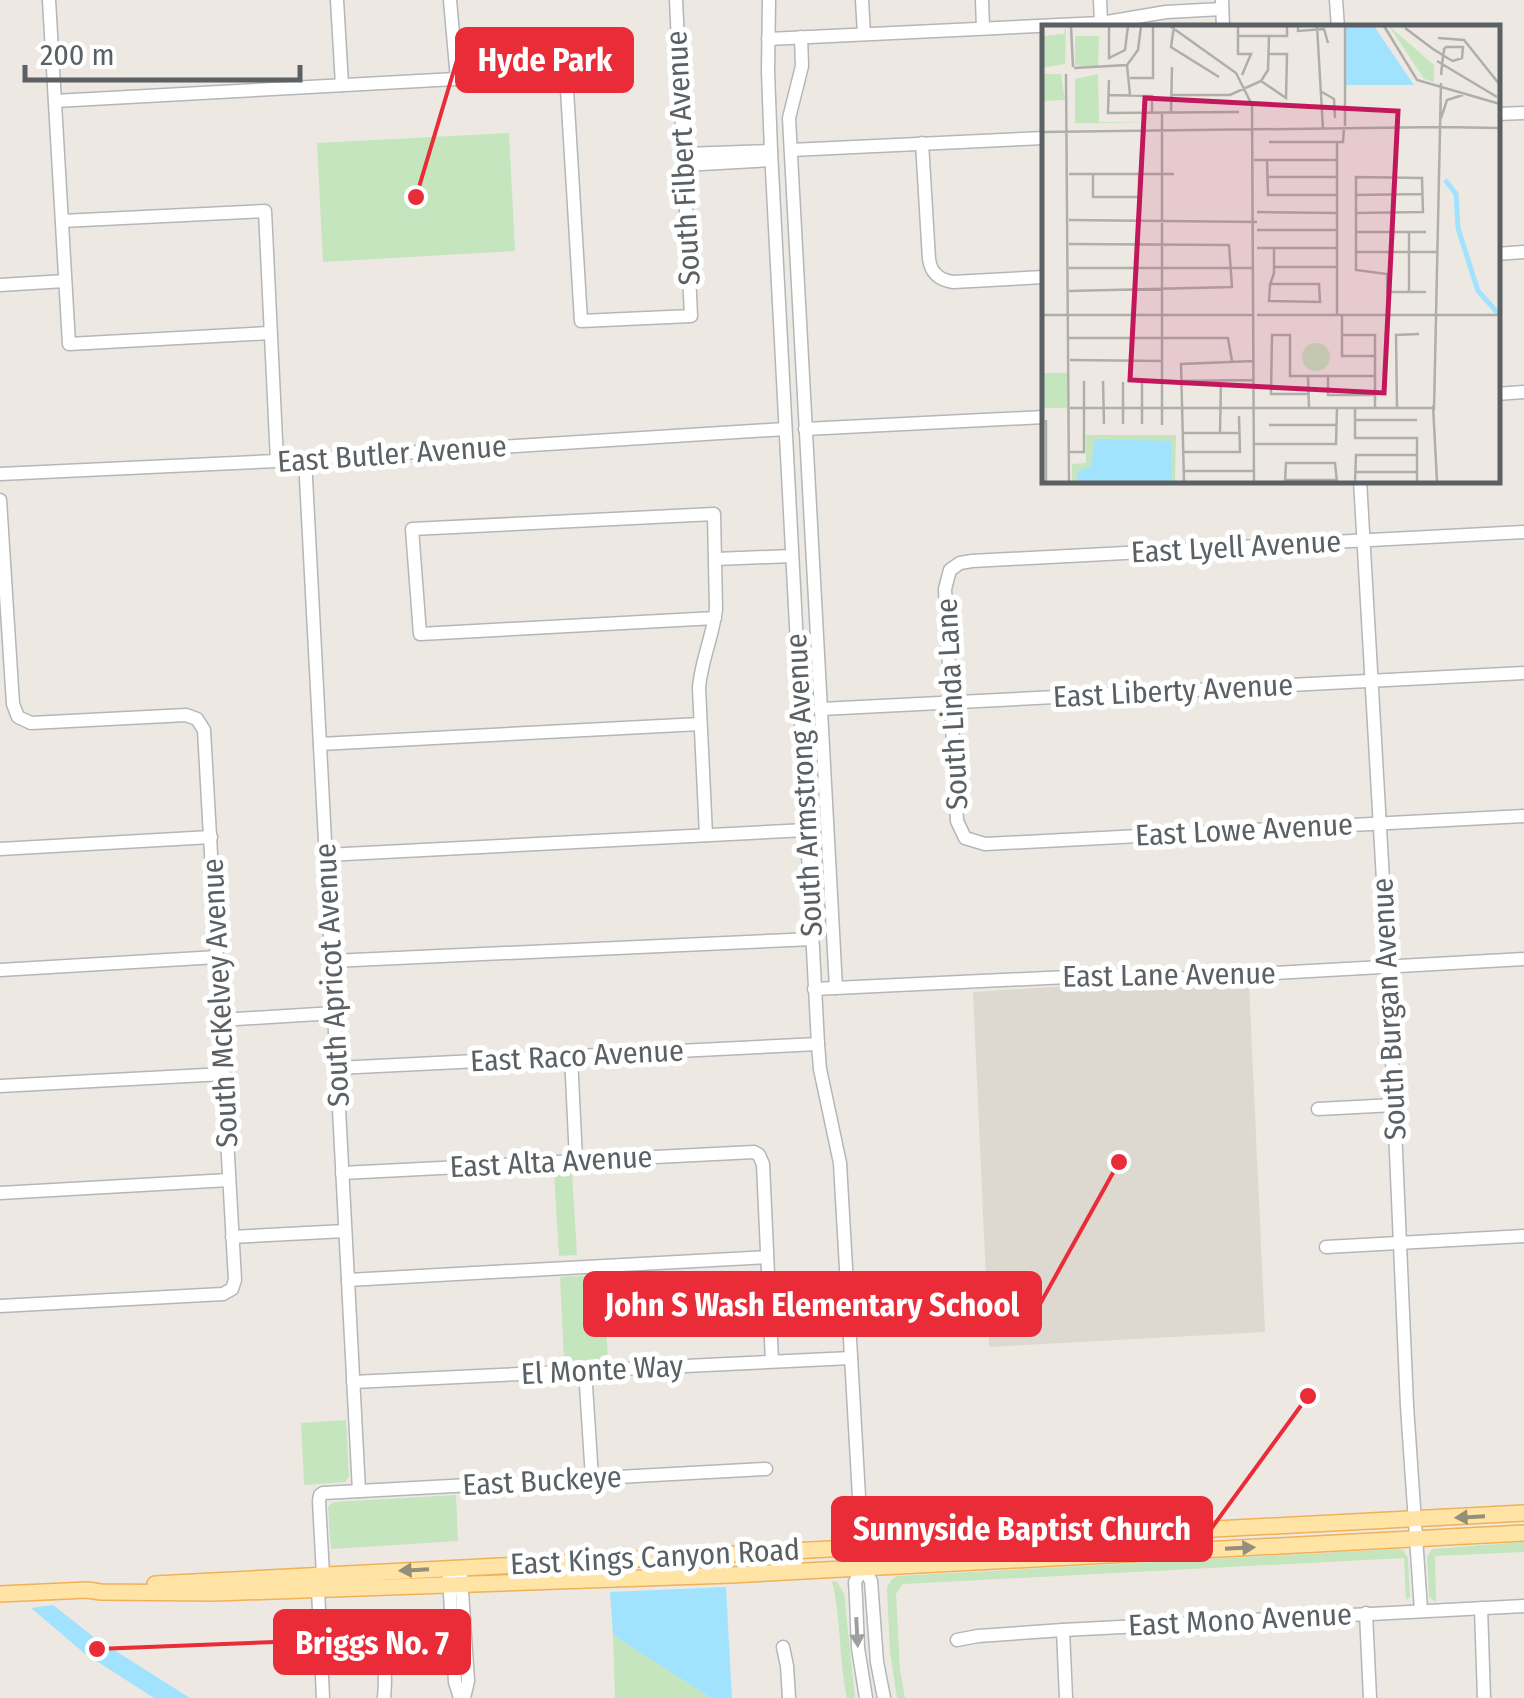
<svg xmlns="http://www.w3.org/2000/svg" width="1524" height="1698" viewBox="0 0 1524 1698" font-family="'Fira Sans Condensed',sans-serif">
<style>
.education{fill:#ddd9d0}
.green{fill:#c4e5be}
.water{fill:#a1e3ff}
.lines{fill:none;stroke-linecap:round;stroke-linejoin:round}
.minor-casing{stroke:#b3b6ba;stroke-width:15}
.major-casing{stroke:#f2b057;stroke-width:18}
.minor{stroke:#fff;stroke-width:12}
.major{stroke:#ffe4a6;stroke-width:15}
.oneway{fill:#948e7a}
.oneway2{fill:#9ca0a1}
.labels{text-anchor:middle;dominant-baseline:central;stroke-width:10;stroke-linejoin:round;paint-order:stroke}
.street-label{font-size:30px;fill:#5a6063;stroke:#fff}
.inset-river{fill:none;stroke:#a1e3ff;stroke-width:5}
.inset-road{fill:none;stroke:#aeaeab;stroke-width:2.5}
.view{fill:#c2185b;fill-opacity:0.15;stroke:#c2185b;stroke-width:5}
.inset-edge{fill:none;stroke:#5a6063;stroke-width:5}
.leader{fill:none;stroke:#ea2c38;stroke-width:4}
.callout-dot{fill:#ea2c38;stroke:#fff;stroke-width:4}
.callout{fill:#ea2c38;stroke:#ea2c38;stroke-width:4}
.callout-label{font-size:32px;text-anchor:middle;font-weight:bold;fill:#fff}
</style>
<rect width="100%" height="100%" fill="#ede9e2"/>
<path class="education" d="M1110,983L1176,987L1249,983L1265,1332L989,1347L973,992Z"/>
<g class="green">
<path d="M509,133L515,251L323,262L317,143Z"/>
<path d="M572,1172L577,1255L559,1256L554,1173Z"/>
<path d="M603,1275L608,1359L564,1361L560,1277Z"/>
<path d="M346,1420L349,1476L345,1482L304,1485L301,1423Z"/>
<path d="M456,1495L458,1541L331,1549L328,1507L333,1502Z"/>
<path d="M1524,1542V1552L1435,1556L1436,1602L1429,1597L1427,1557L1432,1549Z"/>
<path d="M1398,1549L1403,1550L1408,1558L1410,1597L1406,1600L1404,1558L903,1584L896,1594L900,1670L905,1698H897L890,1652L887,1588L891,1580L897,1576Z"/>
<path d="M832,1581L837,1582L844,1593L855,1698H847L846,1694C839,1657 841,1618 832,1581Z"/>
<path d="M613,1635L711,1698H615Z"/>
</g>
<g class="water">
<path d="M726,1587L732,1698H711L613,1635L610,1592Z"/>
<path d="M53,1605L95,1638L190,1698H154L84,1653L31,1608Z"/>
</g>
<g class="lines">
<defs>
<g id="minor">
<path d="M49,0L69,344L270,333"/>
<path d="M337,0L342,85"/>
<path d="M450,0L457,79"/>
<path d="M769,0L768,71L771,151L818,1044L820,1069L840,1163L863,1567L871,1581L877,1662L884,1698"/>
<path d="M862,0L864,34"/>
<path d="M982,0L983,28"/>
<path d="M1100,0L1101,23"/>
<path d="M1222,0L1223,28"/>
<path d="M1336,0L1338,28"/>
<path d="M801,37L802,66L789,118L836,988"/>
<path d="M768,39L1101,23L1166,12L1222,9"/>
<path d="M55,101L566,73L581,321L691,316L676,0"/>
<path d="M1496,114L1524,113"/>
<path d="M922,143L929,259C931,273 939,280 953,282L1044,277"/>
<path d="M791,150L1044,138"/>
<path d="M684,154L771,151"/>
<path d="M684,165L771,160"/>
<path d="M62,221L265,211L277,461"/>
<path d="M1496,254L1524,252"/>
<path d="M0,285L65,281"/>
<path d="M1496,394L1524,392"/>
<path d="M805,429L1044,417"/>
<path d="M305,459L359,1491"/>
<path d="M0,474L277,461L785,429"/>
<path d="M1360,480L1388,967L1407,1406L1421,1610"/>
<path d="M0,500L13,704L18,717L31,723L186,715L197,719L204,730L235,1280L232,1289L223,1294L0,1306"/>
<path d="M1524,532L972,561L960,563L950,570L945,589L957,821L965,838L985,844L1524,816"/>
<path d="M716,559L792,556"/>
<path d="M821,709L1524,673"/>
<path d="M320,744L700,724"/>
<path d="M706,835L699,688C701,661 713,636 716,609L714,514L412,529L420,634L715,618"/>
<path d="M0,849L211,837"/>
<path d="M326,855L806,830"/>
<path d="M332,961L812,939"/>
<path d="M0,970L217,957"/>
<path d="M814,989L1110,975L1169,979L1524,959"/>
<path d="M221,1020L334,1013"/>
<path d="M571,1056L576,1160"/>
<path d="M337,1068L818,1044"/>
<path d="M0,1086L224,1074"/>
<path d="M1318,1109L1394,1105"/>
<path d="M342,1173L754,1152L759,1155L763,1164L772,1361"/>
<path d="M0,1193L229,1180"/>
<path d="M232,1237L345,1231"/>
<path d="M1326,1247L1524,1236"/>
<path d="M348,1280L767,1257"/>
<path d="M585,1370L592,1478"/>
<path d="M353,1382L851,1358"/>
<path d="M863,1567L855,1582L856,1599L858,1648L866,1698"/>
<path d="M323,1575L319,1501L320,1495L323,1493L766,1469"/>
<path d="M449,1576L455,1682L460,1698"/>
<path d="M461,1576L468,1681L464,1698"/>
<path d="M318,1589L323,1698"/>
<path d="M1481,1608L1484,1698"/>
<path d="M1366,1613L1370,1698"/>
<path d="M1063,1630L1066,1698"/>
<path d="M378,1638C386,1657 386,1677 384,1698"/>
<path d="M957,1640L978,1636L1063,1630L1524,1606"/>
<path d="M783,1647L787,1666L789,1698"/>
</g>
<g id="major">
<path d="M155,1584L1524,1513"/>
<path d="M0,1594L87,1590L101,1592L215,1593L731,1575L1524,1533"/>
</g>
</defs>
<use href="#minor" class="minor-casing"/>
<use href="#major" class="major-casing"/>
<use href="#minor" class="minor"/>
<use href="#major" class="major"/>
</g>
<defs><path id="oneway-solid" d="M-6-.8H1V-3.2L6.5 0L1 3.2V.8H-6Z" transform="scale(2.5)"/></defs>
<g class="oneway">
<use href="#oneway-solid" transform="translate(1470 1517) rotate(177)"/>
<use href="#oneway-solid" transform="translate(1240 1548) rotate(-3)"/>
<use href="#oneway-solid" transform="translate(414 1570) rotate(177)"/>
</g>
<use class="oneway2" href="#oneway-solid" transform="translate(857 1632) rotate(87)"/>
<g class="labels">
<g class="street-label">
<text transform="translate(683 158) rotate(-93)">South Filbert Avenue</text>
<text transform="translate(392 454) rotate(-4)">East Butler Avenue</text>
<text transform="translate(1236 547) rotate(-3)">East Lyell Avenue</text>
<text transform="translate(1173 691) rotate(-3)">East Liberty Avenue</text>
<text transform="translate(952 704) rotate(-93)">South Linda Lane</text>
<text transform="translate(804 785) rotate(-93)">South Armstrong Avenue</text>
<text transform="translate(1244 830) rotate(-3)">East Lowe Avenue</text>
<text transform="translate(332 975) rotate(-93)">South Apricot Avenue</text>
<text transform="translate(1169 975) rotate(-1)">East Lane Avenue</text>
<text transform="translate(220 1003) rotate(-93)">South McKelvey Avenue</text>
<text transform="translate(1389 1009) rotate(-93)">South Burgan Avenue</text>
<text transform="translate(577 1056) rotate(-3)">East Raco Avenue</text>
<text transform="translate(551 1162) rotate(-3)">East Alta Avenue</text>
<text transform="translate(602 1370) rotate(-3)">El Monte Way</text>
<text transform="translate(542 1481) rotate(-3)">East Buckeye</text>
<text transform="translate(655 1557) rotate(-3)">East Kings Canyon Road</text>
<text transform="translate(1240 1620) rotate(-3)">East Mono Avenue</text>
</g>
</g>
<g transform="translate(1042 25)">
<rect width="458" height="458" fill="#ede9e2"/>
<path d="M24,1L23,39L0,43V11L22,9ZM347,1L392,40V57L382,54ZM33,11H57L56,43L33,40ZM0,49H19L23,75L1,76L0,101ZM56,49L57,97L117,98H33V54ZM260 332a14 14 0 1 1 28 0a14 14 0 1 1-28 0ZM0,348H26L25,383H0ZM44,410H134L133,457H30V439L44,438Z" fill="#c4e5be"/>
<path d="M304,1H332L372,60H304ZM53,414L129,416L130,457H35V447L49,441Z" fill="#a1e3ff"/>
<path class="inset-river" d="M403,155L414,169L416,203L436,266L456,288"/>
<path class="inset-road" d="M29,1L31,42M67,1V33L83,25L86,1M128,1L194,48L210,80L212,457M132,1L129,22L177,52M196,1V29H209L200,50M256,1V6L282,4L286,18M275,1L281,104M342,1L375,55L458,79M363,3L391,24L407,34L411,36L420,33L421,22H404L402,24V27L401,29V31L399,50M197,11H245V1M396,13L422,15L458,60M395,36L455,72M85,40L88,70M32,43L85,40L96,25L99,1M24,49L27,457M88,53H111V1M67,55L66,88L197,87M219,56L244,73L245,29H227M280,67L292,74L293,93M66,70L110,71V88M129,70H188L219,56L226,45L227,11M120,88V400M129,88L130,42M399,93L405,75L421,70M303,101V1M399,102L458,103M0,107L399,102M227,117H301L302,103M295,117V289M212,135H295M225,135L226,170H295M27,149H132M51,149V172H97V149M225,152H295M314,170L381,169M215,187L295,188M314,188L381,187L380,153L314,152V245L345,249L346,289M27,195L215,197M215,205H295M314,207H384M367,207V267M215,223H295M314,227H396M232,242H295M27,243H211M228,259H277L278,277L227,276L228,261V259L229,257L232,248V223M27,266L190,262L187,220L27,219M346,267H384M300,289V331H333M0,290H212M215,290H458M300,310H333V383M27,313H186L190,336M28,335L120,336M266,351L267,382M286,351V370H334M61,356L62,399M139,356L212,355M81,357V399M267,369H229L230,310H248V351H333M391,380L395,457M355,382L354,310L377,309M28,383H391M313,383V413H375V457M392,385L399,58M4,395V457M313,395H375M100,399V357M227,400H294M142,408H198M178,408L179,355M212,419H294L295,383M27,427H42V356M142,427H198L197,391M142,446H212M313,447H375M243,455H295M142,457L139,339L212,336M243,457L244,438H293L295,457M313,457L314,430H375"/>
<path class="view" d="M103,73L356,86L342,368L88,355Z"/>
<rect width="458" height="458" class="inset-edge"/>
</g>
<path class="leader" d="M416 197L457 60M1119 1162L1040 1304M1308 1396L1211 1529M97 1649L275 1642"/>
<g class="callout-dot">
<circle cx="416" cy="197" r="10"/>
<circle cx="1119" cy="1162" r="10"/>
<circle cx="1308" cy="1396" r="10"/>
<circle cx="97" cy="1649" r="10"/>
</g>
<g class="callout">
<rect x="457" y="29" width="175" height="62" rx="10"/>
<rect x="585" y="1273" width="455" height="62" rx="10"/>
<rect x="833" y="1498" width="378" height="62" rx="10"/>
<rect x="275" y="1611" width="194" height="62" rx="10"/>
</g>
<g class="callout-label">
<text x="545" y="71">Hyde Park</text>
<text x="812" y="1316">John S Wash Elementary School</text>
<text x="1022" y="1540">Sunnyside Baptist Church</text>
<text x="372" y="1654">Briggs No. 7</text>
</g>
<path d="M25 65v15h275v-15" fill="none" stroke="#5a6063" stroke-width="5"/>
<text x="40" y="65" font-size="30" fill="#5a6063" stroke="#ffffff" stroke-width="8" paint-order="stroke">200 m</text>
</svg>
